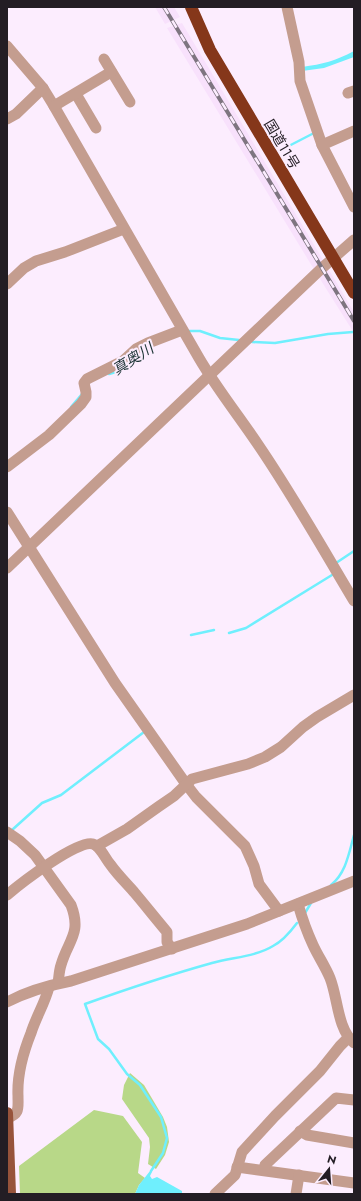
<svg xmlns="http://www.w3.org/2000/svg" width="361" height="1201" viewBox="0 0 361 1201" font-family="Jost,'Noto Sans JP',sans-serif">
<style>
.built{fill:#f8e1fc}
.green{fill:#b8d888}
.water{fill:#6feffd}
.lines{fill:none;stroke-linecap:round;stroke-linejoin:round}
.stream{stroke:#6feffd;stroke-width:2.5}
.minor{stroke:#c49d8f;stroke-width:11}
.major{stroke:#97533b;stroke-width:12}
.highway{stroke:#85371a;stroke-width:12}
.rail-casing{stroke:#7e7580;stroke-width:4}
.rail{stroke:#fcedfe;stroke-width:2.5;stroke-dasharray:8;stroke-linecap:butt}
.labels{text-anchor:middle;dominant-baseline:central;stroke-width:4;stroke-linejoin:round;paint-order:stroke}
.street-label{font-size:14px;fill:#231d24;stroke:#fcedfe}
.water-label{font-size:15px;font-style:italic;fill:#1d3436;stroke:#fcedfe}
</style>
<rect width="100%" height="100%" fill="#fcedfe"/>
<g class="built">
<path d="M155,7H174L180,17L165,24Z"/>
<path d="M182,23L354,312V333L315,271L167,28Z"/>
</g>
<g class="green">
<path d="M130,1073L144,1085L163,1117L167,1127L169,1142L165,1155L156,1169L148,1164L150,1147L149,1138L122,1099L124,1085Z"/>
<path d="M94,1110L123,1116L142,1142L138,1173L145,1178L139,1185L135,1194H20L19,1166Z"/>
</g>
<g class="water">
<path d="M354,51V57L324,68L302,71V67C323,64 335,61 354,51Z"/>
<path d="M150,1171L152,1172L150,1176L152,1179L157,1177L182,1191V1194H135L139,1185Z"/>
</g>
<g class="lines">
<g class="stream">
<path d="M281,150L314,133"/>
<path d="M188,331H200L220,338L239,340"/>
<path d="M252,342L275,343L328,334L353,332"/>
<path d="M109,374L116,372L122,367"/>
<path d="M71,407L82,394"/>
<path d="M336,563L354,551"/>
<path d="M229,633L246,628L332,575"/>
<path d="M191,635L214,630"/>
<path d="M12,830L42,803L61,795L144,732"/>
<path d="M331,885C346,873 349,853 354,835"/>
<path d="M305,913L311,903"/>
<path d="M151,1171L163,1153L167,1138L161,1117L140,1085L127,1074L109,1049L98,1039L85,1004C127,989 169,975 212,963C233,957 255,957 273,946C283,941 291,931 297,923"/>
</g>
<g class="minor">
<path d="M287,7L299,62L300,81L322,145L354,207"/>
<path d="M7,46L43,88L54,106L199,358C217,389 239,416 259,446C293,496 323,549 354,601"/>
<path d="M104,59L130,102"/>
<path d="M348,93L354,91"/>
<path d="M76,94L96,128"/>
<path d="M54,106L111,72"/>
<path d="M7,119L16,114L43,88"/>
<path d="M322,145L354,131"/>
<path d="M7,284L24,268L36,261L65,252L124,229"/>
<path d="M7,467L49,435L81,404L86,397V392L84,383L87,379L123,361L136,349L148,343L182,330"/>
<path d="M7,512L115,683L186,784L196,797L245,846L254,866L259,884L279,911"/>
<path d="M7,568L322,268L354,240"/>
<path d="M7,832L20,841L35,855L71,905C82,934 68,940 61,965C59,971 59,977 58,983"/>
<path d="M97,846L127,829L158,807L174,796L192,779L248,764L265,757L281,747L303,727L317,717L354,695"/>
<path d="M7,895C20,884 78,839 93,844C100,846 105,858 110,864C117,874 126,883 134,892C145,905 156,919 167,932V942L172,949"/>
<path d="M298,904C302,918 307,932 313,945C318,956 325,966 330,978C338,998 337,1028 354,1043"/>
<path d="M7,1002C26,992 50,985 71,981L247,924L354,881"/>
<path d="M7,1118C20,1114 18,1108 18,1096C17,1075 23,1053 31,1033C36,1017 45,1003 49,987"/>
<path d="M300,1131L307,1135L354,1143"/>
<path d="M237,1167L354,1183"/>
<path d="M264,1170L265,1165L336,1098L354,1100"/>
<path d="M215,1194L235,1175L242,1152L275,1116L320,1071L340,1046L348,1038"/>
<path d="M296,1194L299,1175"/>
</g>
<path class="major" d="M7,1113L10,1194"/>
<path class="highway" d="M191,7L210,50L354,293"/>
<defs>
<path id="rail" d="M164,7L354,321"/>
</defs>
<use href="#rail" class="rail-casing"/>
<use href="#rail" class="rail"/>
</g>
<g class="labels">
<g class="street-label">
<text transform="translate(282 144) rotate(59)">国道11号</text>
</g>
<g class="water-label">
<text transform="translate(133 359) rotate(-32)">真奥川</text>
</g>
</g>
<rect width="361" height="1201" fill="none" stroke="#231d24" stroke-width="16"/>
<g transform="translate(329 1169) rotate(17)" stroke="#fcedfe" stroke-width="3" paint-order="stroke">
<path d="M0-3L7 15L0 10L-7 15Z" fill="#231d24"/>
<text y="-6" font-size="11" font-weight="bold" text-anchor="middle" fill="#231d24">N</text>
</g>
</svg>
